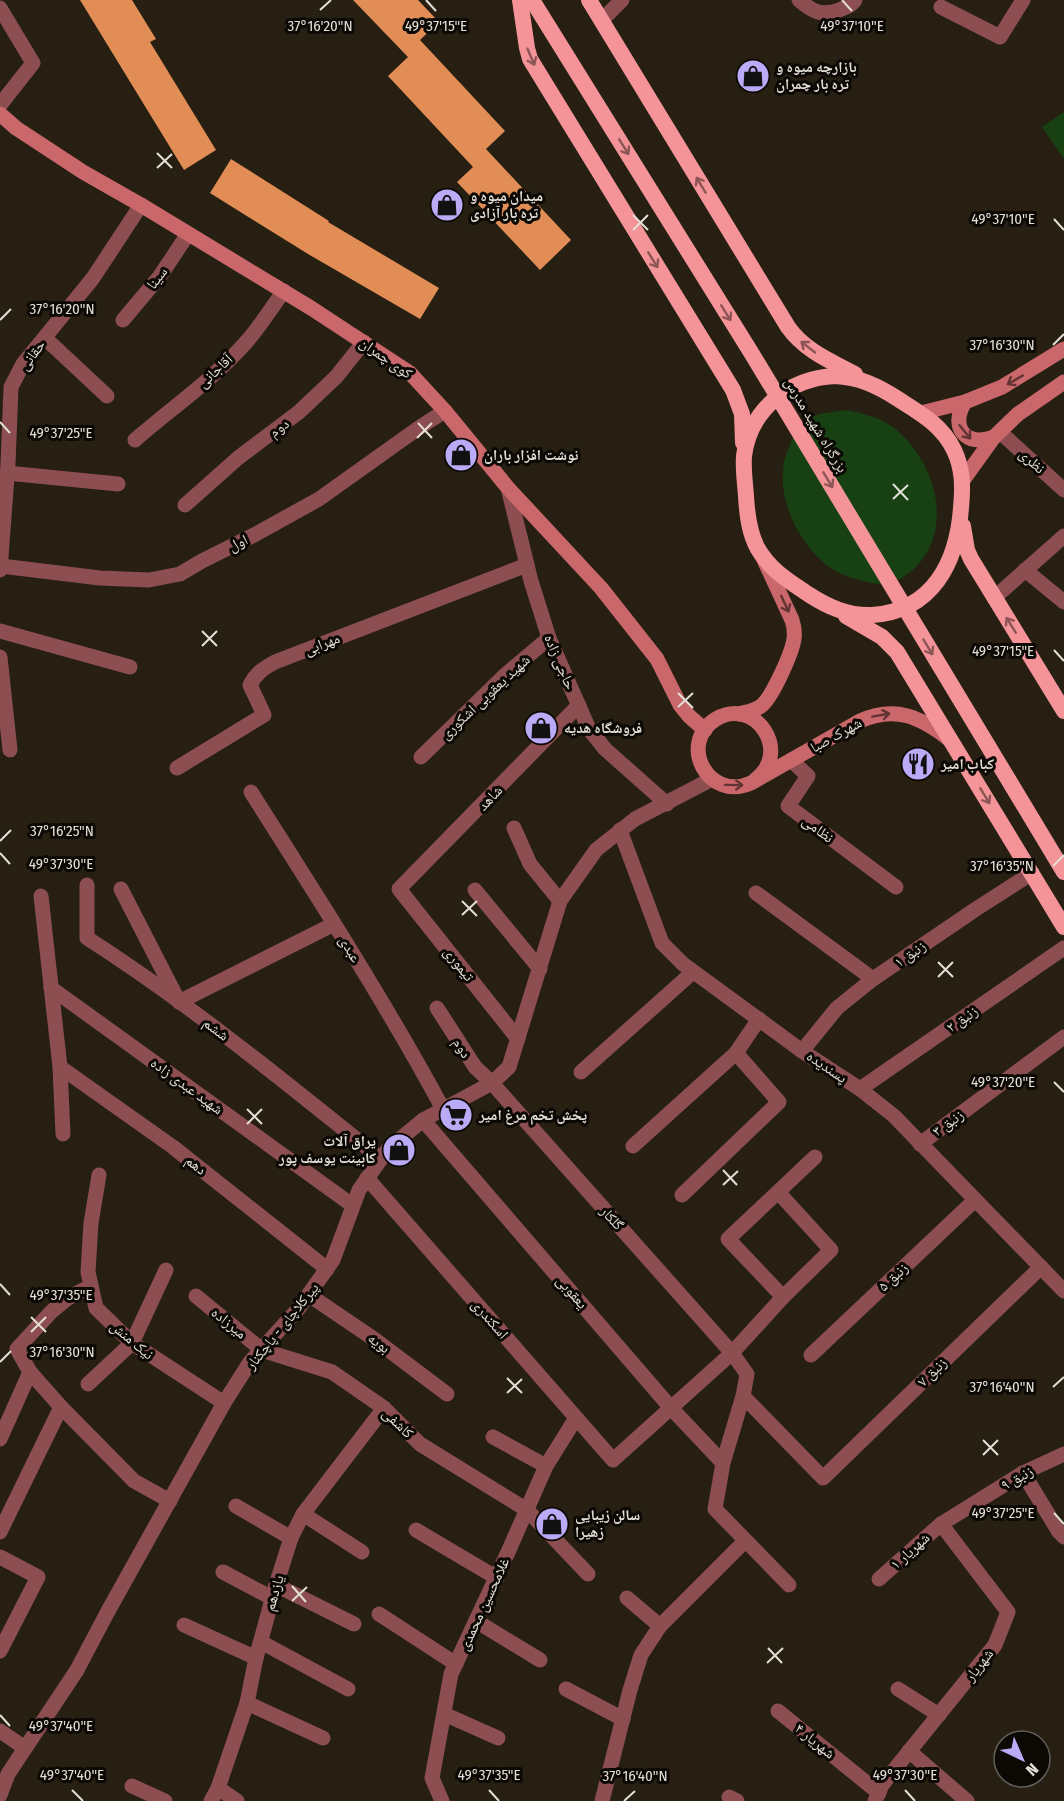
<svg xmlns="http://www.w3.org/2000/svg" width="1064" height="1801" viewBox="0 0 1064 1801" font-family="'Fira Sans Condensed','Noto Naskh Arabic',sans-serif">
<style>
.green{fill:#174013}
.building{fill:#e18d55}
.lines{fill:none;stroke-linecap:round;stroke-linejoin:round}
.minor{stroke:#8c4e50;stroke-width:15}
.secondary{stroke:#ca676b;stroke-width:15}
.trunk{stroke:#f49498;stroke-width:16}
.oneway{stroke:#8c5556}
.oneway2{stroke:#613333}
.ticks{fill:none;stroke:#e3dfd7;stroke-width:2}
.labels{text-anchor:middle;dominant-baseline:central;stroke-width:6;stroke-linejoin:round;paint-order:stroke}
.poi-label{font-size:15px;font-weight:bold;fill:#e3dfd7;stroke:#0c0905;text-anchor:start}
.street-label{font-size:15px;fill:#e3dfd7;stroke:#0c0905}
.ticks-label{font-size:15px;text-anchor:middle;fill:#e3dfd7;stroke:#0c0905;stroke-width:6;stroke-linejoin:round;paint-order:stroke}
</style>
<rect width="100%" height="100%" fill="#261f12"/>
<g class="green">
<path d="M1064,112V159L1042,127Z"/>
<path d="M847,410C862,413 877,417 890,425C938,459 959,538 905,576C894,585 879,585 866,582C854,579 842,575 832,569C796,544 769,487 790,445C794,435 798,425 808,419C819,412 834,412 847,410Z"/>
</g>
<g class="building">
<path d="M80,0H132L156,39L150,42L216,150L184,170Z"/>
<path d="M353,0H418L439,22L420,40L505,131L486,149L571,240L540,270L457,182L473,167L388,76L408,57Z"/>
<path d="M231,159L329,221L328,222L439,288L420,319L308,254L210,193Z"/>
</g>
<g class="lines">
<g class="minor">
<path d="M799,0C813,12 821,16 839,10C846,7 851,6 855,0"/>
<path d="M941,7L1000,37L1023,0"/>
<path d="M0,8L33,63L0,105"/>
<path d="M602,20L622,0"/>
<path d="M123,320L160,276L188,234"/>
<path d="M45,338L107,396"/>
<path d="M1000,432L1064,490"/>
<path d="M135,440C173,407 215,378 248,340C261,325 272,307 284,291"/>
<path d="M7,473L118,484"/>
<path d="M508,488L531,581L549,638L589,729L605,749L667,804"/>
<path d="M185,505L238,458L299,412L336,377L364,342"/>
<path d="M1,566L100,578L149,580L180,574L202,561L256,534L319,499L420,427L445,411"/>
<path d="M0,570L8,464L11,387L23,364L93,278L141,205"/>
<path d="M1025,570L1064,602"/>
<path d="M994,598L1064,536"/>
<path d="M0,631L130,667"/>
<path d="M0,657L10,750"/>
<path d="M421,757L504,676L549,638"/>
<path d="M791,760L808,776L788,806L896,887"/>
<path d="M177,768L264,715L250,685C256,673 264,668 275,662L527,565"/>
<path d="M251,792C317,896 384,1000 443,1109"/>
<path d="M514,828L530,864L560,901"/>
<path d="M620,830L662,943L683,964L802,1051L860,1089L894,1116L1064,1291"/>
<path d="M87,885V938C190,1004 285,1082 381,1159"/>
<path d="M121,889L179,1002L334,924"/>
<path d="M475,890L540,969"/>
<path d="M756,893L873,979"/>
<path d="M41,896L60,1067L63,1134"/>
<path d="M51,988L352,1205"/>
<path d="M437,1008L475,1067L492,1083L732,1353L747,1374L743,1396L723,1463L715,1509L789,1585"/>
<path d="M518,1039L399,889L579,705"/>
<path d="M802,1051L837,1008L873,979L976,909L1032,873"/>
<path d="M60,1067L173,1147L327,1269"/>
<path d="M581,1072L693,972"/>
<path d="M860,1089L1064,948"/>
<path d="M423,1120L671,1408L723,1463"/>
<path d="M920,1144L1064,1037"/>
<path d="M633,1146L736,1053L759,1019"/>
<path d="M99,1175L91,1223L88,1272L96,1308L132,1343L224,1403"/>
<path d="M367,1178L613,1460L732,1353L783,1297L831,1250L778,1192"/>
<path d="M682,1195L779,1102L736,1053"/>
<path d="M309,1295L374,1339L447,1394"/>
<path d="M196,1296L262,1350L332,1372L384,1408L420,1444L527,1510L588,1574"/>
<path d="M783,1297L728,1239L815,1157"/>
<path d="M811,1355L975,1200"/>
<path d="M88,1384L132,1343L166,1270"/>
<path d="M743,1396L823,1478L1041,1267"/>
<path d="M61,1407L134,1481L170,1501"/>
<path d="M493,1437L546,1466"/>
<path d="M0,1439L30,1372L17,1349L51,1312L68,1298L91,1286"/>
<path d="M1023,1473L1059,1532L1064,1537"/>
<path d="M236,1506L291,1538"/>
<path d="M303,1514L362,1552"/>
<path d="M416,1530L497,1578"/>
<path d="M0,1532L61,1407L30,1372"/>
<path d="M0,1557L38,1577L0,1651"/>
<path d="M223,1572L272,1598"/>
<path d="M879,1579L941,1524L1023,1473L1064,1454"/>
<path d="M276,1585L354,1624"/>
<path d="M627,1598L660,1626"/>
<path d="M379,1614L456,1664"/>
<path d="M476,1621L540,1660"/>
<path d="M184,1625L256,1658"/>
<path d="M261,1642L348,1689"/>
<path d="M566,1689L623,1719"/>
<path d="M898,1689L939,1715"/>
<path d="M247,1703L323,1738"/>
<path d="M778,1711L879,1793"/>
<path d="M444,1714L498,1738"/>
<path d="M0,1731L25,1748"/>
<path d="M909,1751L967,1801"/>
<path d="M132,1786L165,1801"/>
<path d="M218,1788L237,1801"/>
<path d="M0,1795L8,1774L77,1670L107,1613L224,1403L250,1362L299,1308L333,1260L359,1190L388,1149L423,1120L492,1083L509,1067L560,901L596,850L635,819L712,779"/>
<path d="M729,1797L737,1801"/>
<path d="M211,1801L218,1788L247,1703L256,1658L276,1585L291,1538L303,1514L384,1408"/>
<path d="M442,1801L432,1778L451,1674L509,1550L546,1466L576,1418"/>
<path d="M602,1801L630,1690L641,1655L660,1626L745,1541"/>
<path d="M875,1801L882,1785L995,1645L1008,1612L941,1524"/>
</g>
<g class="secondary">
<path d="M0,114L16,128L83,172L141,205L311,308L410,373L445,411L508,488L601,588L657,659L680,705L689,716L705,730"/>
<path d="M965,402C949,427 966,448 994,437"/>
<path d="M921,413L965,402L1002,387L1064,349"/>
<path d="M963,480L994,437L1018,414L1064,382"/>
<path d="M739,714C746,712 755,711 761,706C772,698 792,653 794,639C795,632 794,626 792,620L765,562"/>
<path d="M755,780C793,752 755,696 716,719C677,743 708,802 751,783L860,721C895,705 921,717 950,740"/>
</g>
<g class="trunk">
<path d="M520,0L527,48L530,59L733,390L742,414L743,443"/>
<path d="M532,0L752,354L1064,872"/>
<path d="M589,0L788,327C804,350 830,361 855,374"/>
<path d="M835,376C859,377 878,386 898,399C920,413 942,425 954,450C963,469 963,487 961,508C957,562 933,611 872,615C848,616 828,607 808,594C789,581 770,570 758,549C749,533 747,514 746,496C745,483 743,469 744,456C750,409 790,378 835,376Z"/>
<path d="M963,526L967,550L971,559L1064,711"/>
<path d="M846,616L882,637L897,652L1064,927"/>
</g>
</g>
<defs><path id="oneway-shaft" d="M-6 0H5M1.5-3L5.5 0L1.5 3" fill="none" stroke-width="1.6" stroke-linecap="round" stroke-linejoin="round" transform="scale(1.5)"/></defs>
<g class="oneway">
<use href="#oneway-shaft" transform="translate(531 57) rotate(67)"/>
<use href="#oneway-shaft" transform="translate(624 147) rotate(58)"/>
<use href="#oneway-shaft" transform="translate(701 185) rotate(-121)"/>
<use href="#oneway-shaft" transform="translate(653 260) rotate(58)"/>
<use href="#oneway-shaft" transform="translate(726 313) rotate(58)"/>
<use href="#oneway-shaft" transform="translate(808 347) rotate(-142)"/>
<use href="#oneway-shaft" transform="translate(828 480) rotate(59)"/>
<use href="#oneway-shaft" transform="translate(1011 625) rotate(-122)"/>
<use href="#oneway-shaft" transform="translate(928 647) rotate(59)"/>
<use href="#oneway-shaft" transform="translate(985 796) rotate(59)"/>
</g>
<g class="oneway2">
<use href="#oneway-shaft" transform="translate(1015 380) rotate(150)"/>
<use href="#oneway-shaft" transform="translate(965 432) rotate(51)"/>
<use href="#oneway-shaft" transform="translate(785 604) rotate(65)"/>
<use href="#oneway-shaft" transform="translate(881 715) rotate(-10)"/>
<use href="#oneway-shaft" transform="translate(734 785) rotate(1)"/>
</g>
<path class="ticks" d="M426,0L436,11M842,0L852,11M320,10L331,0M157,153L172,168M157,168L172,154M633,215L648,230M1054,219L1064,230M633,230L648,215M0,320L11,309M1053,345L1064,334M0,422L10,433M418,423L432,438M417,438L432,423M893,484L908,500M893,499L908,485M202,631L217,646M202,646L217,631M1054,650L1064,661M678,693L693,708M678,707L693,693M0,841L11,830M0,853L10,864M1053,866L1064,855M462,901L477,916M462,915L477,901M938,962L953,977M938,977L953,962M1054,1082L1064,1092M247,1109L262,1124M247,1124L262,1109M723,1170L737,1185M723,1185L738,1171M0,1284L10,1295M31,1317L46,1332M31,1332L46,1317M0,1362L11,1351M507,1378L522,1393M1053,1387L1064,1377M507,1393L522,1379M983,1440L998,1455M983,1455L998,1440M1054,1513L1064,1524M292,1586L306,1602M292,1601L307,1587M768,1648L782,1663M767,1663L783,1648M0,1715L10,1726M72,1790L83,1801M489,1790L499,1801M905,1790L915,1801M624,1801L635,1791"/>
<defs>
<symbol id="shop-disc" viewBox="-11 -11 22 22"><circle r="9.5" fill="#bbaaf6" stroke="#0c0905"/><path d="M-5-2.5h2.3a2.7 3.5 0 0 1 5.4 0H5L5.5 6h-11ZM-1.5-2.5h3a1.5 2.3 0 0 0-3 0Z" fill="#111"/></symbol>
<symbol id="restaurant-disc" viewBox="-11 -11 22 22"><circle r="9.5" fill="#bbaaf6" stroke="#0c0905"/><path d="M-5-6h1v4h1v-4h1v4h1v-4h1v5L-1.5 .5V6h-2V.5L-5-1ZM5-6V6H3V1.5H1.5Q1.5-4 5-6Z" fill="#111"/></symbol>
<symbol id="supermarket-disc" viewBox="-11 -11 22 22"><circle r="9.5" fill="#bbaaf6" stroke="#0c0905"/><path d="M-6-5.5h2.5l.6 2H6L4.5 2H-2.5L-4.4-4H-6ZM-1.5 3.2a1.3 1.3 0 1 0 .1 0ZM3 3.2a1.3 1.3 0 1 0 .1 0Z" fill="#111"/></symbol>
</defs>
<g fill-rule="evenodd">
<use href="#shop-disc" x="734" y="57" width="38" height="38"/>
<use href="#shop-disc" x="428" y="186" width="38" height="38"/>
<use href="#shop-disc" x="442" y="436" width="38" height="38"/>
<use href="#shop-disc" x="522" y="709" width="38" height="38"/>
<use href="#restaurant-disc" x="899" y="745" width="38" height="38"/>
<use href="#supermarket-disc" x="437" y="1096" width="38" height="38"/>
<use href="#shop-disc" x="380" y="1131" width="38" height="38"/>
<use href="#shop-disc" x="533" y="1505" width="38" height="38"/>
</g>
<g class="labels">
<g class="poi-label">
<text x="776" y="67">بازارچه میوه و<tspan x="776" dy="17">تره بار چمران</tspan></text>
<text x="470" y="196">میدان میوه و<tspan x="470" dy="17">تره بار آزادی</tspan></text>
<text x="484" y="455">نوشت افزار باران</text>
<text x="564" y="728">فروشگاه هدیه</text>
<text x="941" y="764">کباب امیر</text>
<text x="479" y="1115">پخش تخم مرغ امیر</text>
<text x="376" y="1141" text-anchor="end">یراق آلات<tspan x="376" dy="17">کابینت یوسف پور</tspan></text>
<text x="575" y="1515">سالن زیبایی<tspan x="575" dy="17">زهیرا</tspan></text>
</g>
<g class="street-label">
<text transform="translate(157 278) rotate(-52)">سینا</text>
<text transform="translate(32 355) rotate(-53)">حقانی</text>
<text transform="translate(386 358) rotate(35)">کوی چمران</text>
<text transform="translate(215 371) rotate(-43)">آقاجانی</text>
<text transform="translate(816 425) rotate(59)">بزرگراه شهید مدرس</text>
<text transform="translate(279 428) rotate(-37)">دوم</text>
<text transform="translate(1032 461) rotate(42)">نظری</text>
<text transform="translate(238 543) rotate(-26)">اول</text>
<text transform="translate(322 644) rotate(-21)">مهرابی</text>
<text transform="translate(560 662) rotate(67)">حاجی زاده</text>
<text transform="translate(485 697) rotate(-43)">شهید یعقوبی اشکوری</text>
<text transform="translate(836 735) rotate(-29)">شهرک صبا</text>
<text transform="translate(490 798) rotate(-46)">شاهد</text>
<text transform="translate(818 829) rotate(37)">نظامی</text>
<text transform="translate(350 949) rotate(59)">عبدی</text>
<text transform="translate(910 954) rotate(-35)">زنبق ۱</text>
<text transform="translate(459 964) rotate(52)">تیموری</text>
<text transform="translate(962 1019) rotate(-35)">زنبق ۲</text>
<text transform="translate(216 1029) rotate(37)">ششم</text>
<text transform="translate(462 1048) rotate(58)">دوم</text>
<text transform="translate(827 1067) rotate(34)">پسندیده</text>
<text transform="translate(187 1086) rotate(36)">شهید عبدی زاده</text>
<text transform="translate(948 1123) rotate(-36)">زنبق ۳</text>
<text transform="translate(196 1165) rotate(38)">دهم</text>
<text transform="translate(612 1218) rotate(48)">گلکار</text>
<text transform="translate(893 1277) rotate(-43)">زنبق ۵</text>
<text transform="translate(572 1292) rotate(49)">یعقوبی</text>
<text transform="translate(490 1319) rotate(49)">اسکندری</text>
<text transform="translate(229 1323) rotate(39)">میرزاده</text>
<text transform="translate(282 1326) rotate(-51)">پیرکلاچای - پاچکنار</text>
<text transform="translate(132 1340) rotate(40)">نیک منش</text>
<text transform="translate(379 1343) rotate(36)">بویه</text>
<text transform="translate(932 1372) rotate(-44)">زنبق ۷</text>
<text transform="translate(398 1423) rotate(44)">کاشفی</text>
<text transform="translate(1017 1478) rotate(-29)">زنبق ۹</text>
<text transform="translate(910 1551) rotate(-42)">شهریار ۱</text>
<text transform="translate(274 1593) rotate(-74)">یازدهم</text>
<text transform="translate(484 1604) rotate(-65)">غلامحسین محمدی</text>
<text transform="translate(979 1665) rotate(-52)">شهریار</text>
<text transform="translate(815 1741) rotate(39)">شهریار ۴</text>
</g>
</g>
<g class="ticks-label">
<text x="320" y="31">37°16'20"N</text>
<text x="436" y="31">49°37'15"E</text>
<text x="852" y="31">49°37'10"E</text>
<text x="1003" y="224">49°37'10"E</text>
<text x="62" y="314">37°16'20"N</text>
<text x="1002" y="350">37°16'30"N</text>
<text x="61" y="438">49°37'25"E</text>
<text x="1003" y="656">49°37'15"E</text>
<text x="62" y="836">37°16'25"N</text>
<text x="61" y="869">49°37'30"E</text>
<text x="1002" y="871">37°16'35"N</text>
<text x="1003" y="1087">49°37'20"E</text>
<text x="61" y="1300">49°37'35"E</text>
<text x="62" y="1357">37°16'30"N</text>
<text x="1002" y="1392">37°16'40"N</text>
<text x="1003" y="1518">49°37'25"E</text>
<text x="61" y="1731">49°37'40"E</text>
<text x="72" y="1780">49°37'40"E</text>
<text x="489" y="1780">49°37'35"E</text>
<text x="905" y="1780">49°37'30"E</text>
<text x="635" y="1781">37°16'40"N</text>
</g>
<g transform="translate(1022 1759) rotate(136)"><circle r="28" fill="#0c0905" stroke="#625f59" stroke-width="1.5"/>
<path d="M0-4.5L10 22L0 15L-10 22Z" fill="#bbaaf6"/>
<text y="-9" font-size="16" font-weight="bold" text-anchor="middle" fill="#e3dfd7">N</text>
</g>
</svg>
